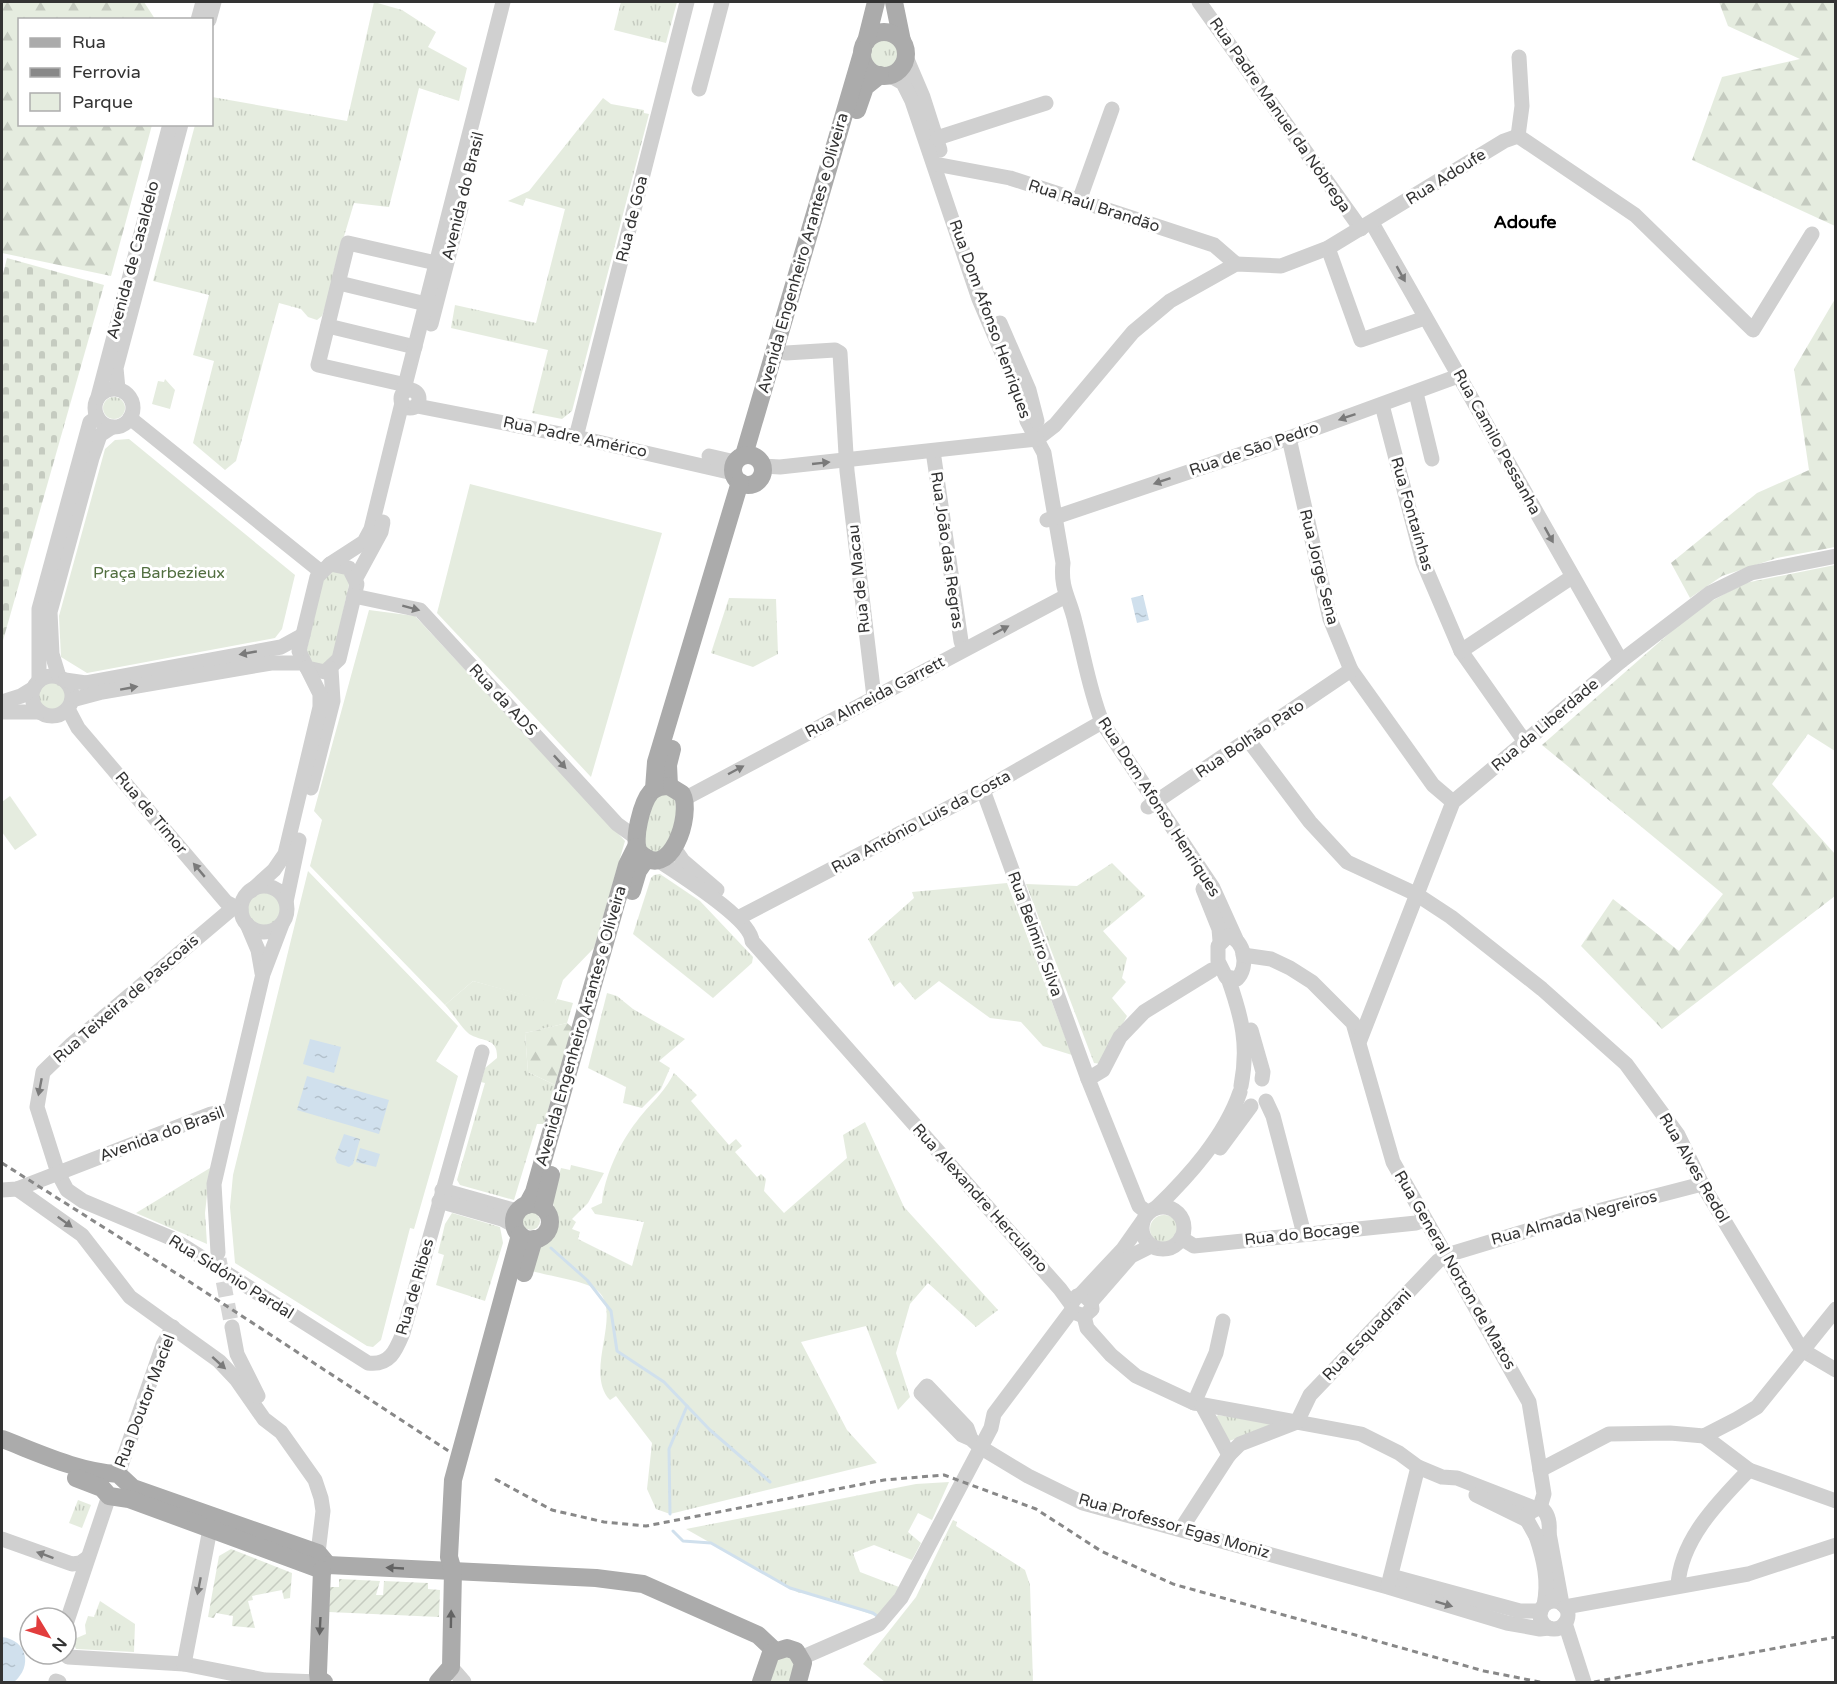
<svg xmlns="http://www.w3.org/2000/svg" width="1837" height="1684" viewBox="0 0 1837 1684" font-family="'Varela Round',sans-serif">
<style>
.grass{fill:url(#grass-tufts)}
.forest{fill:url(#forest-firs)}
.cemetery{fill:url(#cemetery-stones)}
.park{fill:#e5ecdf}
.garden{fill:url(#garden-furrows)}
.water{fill:url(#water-ripples)}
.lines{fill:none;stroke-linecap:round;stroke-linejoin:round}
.stream{stroke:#d0e0ed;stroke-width:3}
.minor-tunnel{stroke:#d6d6d6;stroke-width:15;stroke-dasharray:15 8;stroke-linecap:butt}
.minor{stroke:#d0d0d0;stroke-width:15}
.major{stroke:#ababab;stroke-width:18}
.rail{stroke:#888;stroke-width:3;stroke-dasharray:6 4.5;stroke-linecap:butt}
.oneway{fill:#7a7a7a}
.oneway2{fill:#636363}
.labels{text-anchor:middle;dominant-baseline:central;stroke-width:6;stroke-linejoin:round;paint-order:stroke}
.street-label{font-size:16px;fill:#333;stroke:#fff}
.park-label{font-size:16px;fill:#526f40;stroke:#fff}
.neighbourhood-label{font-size:18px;font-weight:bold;fill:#000;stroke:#fff}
</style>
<defs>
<pattern id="grass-tufts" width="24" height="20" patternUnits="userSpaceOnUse" patternTransform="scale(1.5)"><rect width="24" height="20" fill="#e5ecdf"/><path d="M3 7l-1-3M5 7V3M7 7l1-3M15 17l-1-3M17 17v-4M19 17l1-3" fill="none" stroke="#c5cbc0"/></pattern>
<pattern id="forest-firs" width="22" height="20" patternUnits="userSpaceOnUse" patternTransform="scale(1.5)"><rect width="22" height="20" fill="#e5ecdf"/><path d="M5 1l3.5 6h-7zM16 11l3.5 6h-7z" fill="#c5cbc0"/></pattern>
<pattern id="cemetery-stones" width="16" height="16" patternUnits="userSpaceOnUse" patternTransform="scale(1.5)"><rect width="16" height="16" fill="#e5ecdf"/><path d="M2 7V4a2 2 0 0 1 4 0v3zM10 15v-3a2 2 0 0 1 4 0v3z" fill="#c5cbc0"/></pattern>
<pattern id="garden-furrows" width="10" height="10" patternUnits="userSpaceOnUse" patternTransform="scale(1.5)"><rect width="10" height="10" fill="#e5ecdf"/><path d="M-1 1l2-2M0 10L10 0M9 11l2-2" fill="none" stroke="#c5cbc0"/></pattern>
<pattern id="water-ripples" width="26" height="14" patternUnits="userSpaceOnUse" patternTransform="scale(1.5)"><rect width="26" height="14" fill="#d0e0ed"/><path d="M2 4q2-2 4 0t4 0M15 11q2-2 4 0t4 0" fill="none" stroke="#b3c1cc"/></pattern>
</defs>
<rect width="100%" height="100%" fill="#fff"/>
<g class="grass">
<path d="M374,2L402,10L436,32L428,47L467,68L459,101L419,88L389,207L354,203L333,273H337L322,316L317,320L308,317L301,309L279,303L236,461L225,470L193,443L214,361L193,355L209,295L153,281L195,125L212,124V97L347,121Z"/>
<path d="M621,2H677L666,43L614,30Z"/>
<circle cx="885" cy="54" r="16"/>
<path d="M603,98L611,104L644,110V113L649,114L572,411L562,419L532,413L548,350L451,328L455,305L536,323L565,209L526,198L523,206L508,201L529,191Z"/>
<circle cx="114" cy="408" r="11"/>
<path d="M341,570L350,580L333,658L319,668L305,657L323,579L328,572Z"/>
<path d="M729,598L776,599L778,654L753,667L711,653Z"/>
<circle cx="52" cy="696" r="16"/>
<path d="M661,793L674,796C680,813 674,840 660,853L647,851C641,833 647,806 661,793Z"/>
<path d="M1112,863L1145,896L1103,931L1127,958L1122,978L1126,982L1112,998L1127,1016L1102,1064L1094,1063L1026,884L1077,886Z"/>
<path d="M660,874L700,901L753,957L752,963L713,998L633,934L651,878L654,875Z"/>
<path d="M1007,883L1072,1055L1043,1046L1021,1022L990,1018L939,981L915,1000L900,982L894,987L868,939L914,898L912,892Z"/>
<circle cx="264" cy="909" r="17"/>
<path d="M473,981L555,1003L557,999L573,1003L567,1023L525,1033L528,1072L555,1085L544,1124H537L514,1200L460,1185L457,1180L485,1083L481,1082L485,1068L497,1058C498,1038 484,1042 471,1035C464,1032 452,1012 445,1005Z"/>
<path d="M607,993L617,996L633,1009L685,1039L659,1061L670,1068L661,1089L642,1108L623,1103L626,1087L588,1068Z"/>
<path d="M674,1073L697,1095L691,1101L729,1145L736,1139L742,1146L735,1152L757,1177L761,1174L766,1179L764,1191L784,1213L847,1158L843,1135L865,1122L904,1207L998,1310L976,1327L928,1283L910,1304L896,1353L910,1397L898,1410L866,1326L801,1342L847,1430L877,1463L670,1514L656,1509L647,1489L652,1443L616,1396L610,1400C582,1371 627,1308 594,1288C580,1280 549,1276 532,1271L540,1247L552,1236L557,1222L552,1198L561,1168L570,1170L571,1165L604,1173L588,1203L572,1219L576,1222L572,1229L580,1232L578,1239L632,1266L644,1222L595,1214L591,1208L602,1203C604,1177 620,1142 637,1121C651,1102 663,1095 674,1073Z"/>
<path d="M210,1168L205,1213L207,1244L136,1213Z"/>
<circle cx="531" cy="1221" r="9"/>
<path d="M452,1213L500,1227L503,1243L485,1301L436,1285L444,1255L438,1253L445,1224Z"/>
<circle cx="1164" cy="1229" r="14"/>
<path d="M1218,1415L1279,1424L1229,1441L1216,1417Z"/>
<path d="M949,1482L932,1520L918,1513L908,1532L921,1543L912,1560L874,1545L853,1553L860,1572L899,1587L890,1603L876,1616L811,1593H799L686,1529L916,1484Z"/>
<path d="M78,1500L91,1505L82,1528L69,1523Z"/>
<path d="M953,1520L957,1522L956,1526L1025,1570L1030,1585L1033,1682H885L863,1664L916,1597Z"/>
<path d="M100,1601L135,1624L134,1652L76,1649L72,1640L86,1634L85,1625L88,1616L94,1617Z"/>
<path d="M779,1657H790L795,1666L790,1682H769Z"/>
</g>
<g class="forest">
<path d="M2,2H144L155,19L20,20V124L152,125L111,276L2,253Z"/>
<path d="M1719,2H1835V226L1692,160L1722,77L1800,59L1728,26Z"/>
<path d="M1835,299V547L1777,558L1722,576L1690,598L1671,563L1757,493L1809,470L1794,369Z"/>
<path d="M1835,565V751L1808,734L1772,784L1835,854V896L1662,1029L1581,946L1613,899L1679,951L1723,894L1542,745L1697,609L1745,583Z"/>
<path d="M567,1023L573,1028L555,1085L528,1072L525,1033Z"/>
</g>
<path class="cemetery" d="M7,258L104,285L2,644V278Z"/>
<g class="park">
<path d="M165,379L175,390L170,409L152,404L158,381L164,382Z"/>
<path d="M129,439L295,575L282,629L275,638L87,673L61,657L59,616L105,449L115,440Z"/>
<path d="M470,484L662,533L591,777L437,613Z"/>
<path d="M369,610L415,616L625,841L594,948L563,980L555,1004L473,981L445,1005L310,866L322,820L314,811Z"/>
<path d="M10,796L37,835L15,850L2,832V802Z"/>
<path d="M308,871L458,1026L436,1061L458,1076L414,1229L410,1228L381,1340L373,1347L367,1346L235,1263L230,1207L233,1175Z"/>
</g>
<g class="garden">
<path d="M231,1549L292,1573L290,1598L284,1599L282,1590L252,1596L253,1600L248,1601L255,1628L232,1626L233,1616L216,1613L214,1618L208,1617L219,1556Z"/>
<path d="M339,1579L380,1581L376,1595H383L384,1581L428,1583V1589L440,1590L439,1617L329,1612L330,1587H339Z"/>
</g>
<g class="water">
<path d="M1143,595L1149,620L1137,623L1131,598Z"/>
<path d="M310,1039L341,1047L334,1073L303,1064Z"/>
<path d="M307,1076L389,1100L379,1134L297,1110Z"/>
<path d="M344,1134L360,1139L353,1164L349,1167L337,1163L335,1158Z"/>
<path d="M360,1148L380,1154L376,1167L356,1162Z"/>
<path d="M2,1637C27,1640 33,1666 14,1682H2Z"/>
</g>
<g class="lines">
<g class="stream">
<path d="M551,1248L587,1280L611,1311L617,1351L664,1382L710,1430L770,1482"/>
<path d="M670,1514L669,1449L687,1406"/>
<path d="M673,1531L683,1541L711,1543L790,1588L873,1613L877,1616"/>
</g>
<path class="minor-tunnel" d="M219,1259L232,1327"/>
<g class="minor">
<path d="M1199,2L1361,229"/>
<path d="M198,20L203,2"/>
<path d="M209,20L214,2"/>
<path d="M906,57L923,97L940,150"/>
<path d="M889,75L903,83L912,101L979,299L1019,393L1027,421L1044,453L1063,563C1060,589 1070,599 1075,622C1084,656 1089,689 1102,722L1213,888L1236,939"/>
<path d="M699,89L722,2"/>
<path d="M1518,136L1522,106L1519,57"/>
<path d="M937,138L1046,103"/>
<path d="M935,164L1010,178L1214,245L1236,264"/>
<path d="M1079,201L1112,109"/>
<path d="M1372,223L1621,661"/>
<path d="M1328,248L1361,340L1425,318"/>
<path d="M339,283L426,304"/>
<path d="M1000,323L1029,390L1037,421"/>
<path d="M431,324L461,208"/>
<path d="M328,326L415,347"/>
<path d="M786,353L835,350L840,353L847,471L874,697"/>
<path d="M406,385L318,365L348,243L436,263"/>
<circle cx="114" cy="408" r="19"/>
<path d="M118,389L116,368L181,124"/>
<circle cx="410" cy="399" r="9"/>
<path d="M403,393L503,2"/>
<path d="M1416,393L1432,459"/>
<path d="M98,397L170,124"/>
<path d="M1382,405L1423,562L1461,651L1525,742"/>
<path d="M417,406L576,437L733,473"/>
<path d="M130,418L320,571"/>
<path d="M576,437L687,2"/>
<path d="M1289,438L1330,619L1351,670L1433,785L1453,802"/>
<path d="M1037,439L1055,425L1133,332L1170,301L1236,264L1281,266L1328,248L1504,141L1518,136L1635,215L1753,330L1812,234"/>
<path d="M933,451L961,641L964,649"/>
<path d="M709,456L735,462"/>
<path d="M762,466L780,467L1037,439"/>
<path d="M1047,520L1289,438L1461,375"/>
<path d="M330,564L349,568L357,584L339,659L325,672L307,668L299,651L317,577Z"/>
<path d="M330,564L364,542L371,529L402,403"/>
<path d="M356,578L381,532L383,522"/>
<path d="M354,596L420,610L617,824L635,837"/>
<path d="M1461,651L1572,577"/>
<circle cx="52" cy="696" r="20"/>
<path d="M59,677L52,654L50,612L92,458L100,435L112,427"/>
<path d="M65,680L86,683L281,647L303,635"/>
<path d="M39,681V609L90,422L97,417"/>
<path d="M72,700L102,692L271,663H303"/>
<path d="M2,702L21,696L34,688"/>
<path d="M68,709L78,728L226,902L241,910"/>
<path d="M2,712H39"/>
<path d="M1249,741L1310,822L1347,862L1416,894L1451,917L1542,989L1626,1064L1678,1135L1702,1184L1802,1350L1836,1370"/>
<path d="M311,788L333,701L331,669"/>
<path d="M983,790L1088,1079"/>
<path d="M684,799L1066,596"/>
<path d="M1148,807L1351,670"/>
<path d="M674,848L683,861L717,890"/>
<path d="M658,860C678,874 751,918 752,941L1060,1289L1071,1304L1073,1312L1084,1316L1092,1309L1091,1302L1084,1295L1077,1296L1071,1304"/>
<circle cx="264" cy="909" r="23"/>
<path d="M1203,889L1219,929L1220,941"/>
<path d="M251,891L274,870L285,854L320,707V694L307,668"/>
<path d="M286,902L299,840"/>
<path d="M234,907L72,1044L43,1072L37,1107L58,1173L67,1190L83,1201L171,1238L368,1363C390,1366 396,1350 403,1333L482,1052"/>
<path d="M738,918L983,790L1102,722"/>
<path d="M247,924L258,950L262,973"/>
<path d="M1228,936C1245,940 1249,967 1237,979L1226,977L1218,961V946Z"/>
<path d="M1243,955L1271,959L1290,968L1312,982L1353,1023L1393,1162L1529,1402L1544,1494L1540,1507"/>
<path d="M1228,978C1242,1018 1249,1045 1241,1086"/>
<path d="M1251,1030L1263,1072L1262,1079"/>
<path d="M1360,1040L1453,802L1621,661L1710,593L1751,573L1836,556"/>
<path d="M1266,1101L1273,1116L1304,1234"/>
<path d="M1220,1148L1251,1106"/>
<path d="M17,1189L82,1235L130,1297L219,1361L236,1379L264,1419L281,1432L315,1480L321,1498L323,1511L318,1553"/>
<path d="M2,1190L17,1189L211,1114L231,1110L263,974L282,924"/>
<path d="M442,1190L517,1211"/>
<path d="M439,1201L502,1219L515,1226"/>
<circle cx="1163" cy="1228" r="21"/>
<path d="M1156,1208C1189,1176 1225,1136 1240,1092"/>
<path d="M1148,1213L1139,1206L1088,1079L1103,1070L1120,1037L1144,1012L1212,970"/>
<path d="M1181,1238L1194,1246L1416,1223L1424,1220"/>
<path d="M218,1253L214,1184L231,1110"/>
<path d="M1080,1295L1123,1249L1142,1222"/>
<path d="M1091,1302L1131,1256L1151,1246"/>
<path d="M1084,1316L1087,1328L1111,1355L1136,1376L1194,1403L1361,1434L1399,1453L1418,1467L1442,1477L1457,1478L1534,1508"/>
<path d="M232,1327L237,1354L258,1396"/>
<path d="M1194,1403L1216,1353L1223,1321"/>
<path d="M1202,1405L1229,1455"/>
<path d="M1704,1436L1749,1470L1836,1501"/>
<path d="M971,1439L962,1435L921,1393L927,1386L967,1428L971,1439L980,1447L1028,1476L1083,1503L1388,1587L1507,1623L1540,1629L1549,1628"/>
<path d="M1540,1470L1609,1434L1670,1433L1704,1436L1737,1419L1757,1407L1836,1309"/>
<path d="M118,1474L163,1345L173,1327"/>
<path d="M1476,1495L1527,1520"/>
<path d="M1540,1507C1549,1513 1550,1523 1549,1533L1543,1537L1536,1536L1527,1520L1529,1513Z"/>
<path d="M1181,1529L1229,1455L1240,1444L1297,1422L1310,1395L1438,1261L1447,1255L1563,1220L1702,1184"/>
<path d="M1549,1533L1562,1604"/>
<path d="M1536,1536C1544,1560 1549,1581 1544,1605"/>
<path d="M2,1539L72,1564L80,1563L87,1558"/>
<path d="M1391,1576L1520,1611H1541"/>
<path d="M1388,1586L1418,1467"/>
<path d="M1678,1586C1680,1540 1719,1501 1749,1470"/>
<circle cx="1554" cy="1615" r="14"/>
<path d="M1565,1607L1748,1574L1836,1545"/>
<path d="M1565,1623L1584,1682"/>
<path d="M66,1624L109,1496"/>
<path d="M65,1654L68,1657L184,1664L265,1680L319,1682"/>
<path d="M801,1658L879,1624L901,1598L991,1428L994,1414L1072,1310"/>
<path d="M184,1664L210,1529"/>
<path d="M451,1667L464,1682"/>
<path d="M56,1681L59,1682"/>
</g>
<g class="major">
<path d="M894,2L902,41"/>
<circle cx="884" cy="54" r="22"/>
<path d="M866,42L876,2"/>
<path d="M857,110L865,87L880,75"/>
<path d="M744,455L863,50"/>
<circle cx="748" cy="470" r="15"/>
<path d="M669,786L668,765L672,749"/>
<path d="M669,786L682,794C693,814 670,885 639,852C632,840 642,802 651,792C656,787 662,786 669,786Z"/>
<path d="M654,789L656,762L740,482"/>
<path d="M632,891L638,871L647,858"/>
<circle cx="532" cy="1222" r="18"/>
<path d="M527,1205L534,1192L627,865L636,847"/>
<path d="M543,1208L551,1175"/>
<path d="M524,1273L534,1239"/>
<path d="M2,1439C39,1453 78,1472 118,1474L133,1488L318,1553L328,1565"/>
<path d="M76,1478L102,1488L109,1496L129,1499L322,1570"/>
<path d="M322,1570L328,1565L596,1578L643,1584L758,1635L774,1650"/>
<path d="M322,1570L318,1673L319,1682H324"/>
<path d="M438,1682L451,1667L453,1571L449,1557L453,1480L520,1235"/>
<path d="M761,1682L771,1653L787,1648L796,1651L803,1663L798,1682"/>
</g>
<g class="rail">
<path d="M2,1163L190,1282L450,1452"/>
<path d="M495,1479L552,1510L604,1522L646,1526L884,1480L944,1475L1036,1509L1101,1551L1173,1584L1484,1671L1540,1682"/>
<path d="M1594,1682L1836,1637"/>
</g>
</g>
<defs><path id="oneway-solid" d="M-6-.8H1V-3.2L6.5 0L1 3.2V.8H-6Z" transform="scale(1.5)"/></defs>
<g class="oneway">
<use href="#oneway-solid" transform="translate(1401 274) rotate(61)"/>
<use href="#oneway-solid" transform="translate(1347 417) rotate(161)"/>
<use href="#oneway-solid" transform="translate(821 463) rotate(-6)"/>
<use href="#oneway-solid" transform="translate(1162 481) rotate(161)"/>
<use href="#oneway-solid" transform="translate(1549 535) rotate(61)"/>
<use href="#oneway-solid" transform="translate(411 608) rotate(15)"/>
<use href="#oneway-solid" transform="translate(1001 630) rotate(-28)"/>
<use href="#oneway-solid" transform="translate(248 653) rotate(170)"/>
<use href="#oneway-solid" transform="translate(129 688) rotate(-10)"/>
<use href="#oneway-solid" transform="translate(560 762) rotate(47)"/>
<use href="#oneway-solid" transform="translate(736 770) rotate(-28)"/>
<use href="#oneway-solid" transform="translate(199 870) rotate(-130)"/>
<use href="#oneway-solid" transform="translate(40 1087) rotate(101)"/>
<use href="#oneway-solid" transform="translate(65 1222) rotate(36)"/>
<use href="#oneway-solid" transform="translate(219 1363) rotate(42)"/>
<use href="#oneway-solid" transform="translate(45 1555) rotate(-160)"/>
<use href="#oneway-solid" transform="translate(199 1586) rotate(101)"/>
<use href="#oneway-solid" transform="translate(1444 1604) rotate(17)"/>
</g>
<g class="oneway2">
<use href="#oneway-solid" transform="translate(395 1568) rotate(-177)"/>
<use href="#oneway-solid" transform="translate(451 1619) rotate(-89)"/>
<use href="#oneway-solid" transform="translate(320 1626) rotate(93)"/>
</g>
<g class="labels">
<g class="street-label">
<text transform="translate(1280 115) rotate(55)">Rua Padre Manuel da Nóbrega</text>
<text transform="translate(1446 177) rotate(-32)">Rua Adoufe</text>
<text transform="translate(463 196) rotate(-76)">Avenida do Brasil</text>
<text transform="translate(1094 206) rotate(18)">Rua Raúl Brandão</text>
<text transform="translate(632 219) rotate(-76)">Rua de Goa</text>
<text transform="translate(803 253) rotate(-74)">Avenida Engenheiro Arantes e Oliveira</text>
<text transform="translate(133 260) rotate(-75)">Avenida de Casaldelo</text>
<text transform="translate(990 319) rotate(70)">Rua Dom Afonso Henriques</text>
<text transform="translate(575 437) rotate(12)">Rua Padre Américo</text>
<text transform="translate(1497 442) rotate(61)">Rua Camilo Pessanha</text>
<text transform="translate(1254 449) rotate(-19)">Rua de São Pedro</text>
<text transform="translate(1412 514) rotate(74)">Rua Fontaínhas</text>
<text transform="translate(947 550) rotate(82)">Rua João das Regras</text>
<text transform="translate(1319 567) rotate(76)">Rua Jorge Sena</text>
<text transform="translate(859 579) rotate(-96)">Rua de Macau</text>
<text transform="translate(875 697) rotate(-28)">Rua Almeida Garrett</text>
<text transform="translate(503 700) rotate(47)">Rua da ADS</text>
<text transform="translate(1545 725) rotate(-40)">Rua da Liberdade</text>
<text transform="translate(1250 739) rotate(-34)">Rua Bolhão Pato</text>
<text transform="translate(1159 807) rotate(57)">Rua Dom Afonso Henriques</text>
<text transform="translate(151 813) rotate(50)">Rua de Timor</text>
<text transform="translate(921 822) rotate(-28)">Rua António Luis da Costa</text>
<text transform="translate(1035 934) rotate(70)">Rua Belmiro Silva</text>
<text transform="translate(126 999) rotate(-41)">Rua Teixeira de Pascoais</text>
<text transform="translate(581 1026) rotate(-74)">Avenida Engenheiro Arantes e Oliveira</text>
<text transform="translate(162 1134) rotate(-20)">Avenida do Brasil</text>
<text transform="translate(1694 1168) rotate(60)">Rua Alves Redol</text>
<text transform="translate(980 1198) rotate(48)">Rua Alexandre Herculano</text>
<text transform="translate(1574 1218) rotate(-15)">Rua Almada Negreiros</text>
<text transform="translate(1302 1234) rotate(-6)">Rua do Bocage</text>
<text transform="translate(1455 1270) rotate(60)">Rua General Norton de Matos</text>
<text transform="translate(231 1277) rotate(32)">Rua Sidónio Pardal</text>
<text transform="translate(415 1287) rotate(-74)">Rua de Ribes</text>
<text transform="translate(1367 1335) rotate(-46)">Rua Esquadrani</text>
<text transform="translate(145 1401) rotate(-69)">Rua Doutor Maciel</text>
<text transform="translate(1174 1526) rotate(16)">Rua Professor Egas Moniz</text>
</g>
<g class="park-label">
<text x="159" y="573">Praça Barbezieux</text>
</g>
<g class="neighbourhood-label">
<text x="1525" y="222">Adoufe</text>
</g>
</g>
<rect width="1837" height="1684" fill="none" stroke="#333333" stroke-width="6"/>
<rect x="18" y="18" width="195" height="108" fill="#ffffff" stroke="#adadad" stroke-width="1.5"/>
<rect x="30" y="38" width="30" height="9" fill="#ababab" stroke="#adadad" stroke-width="1.5"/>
<text x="72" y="48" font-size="18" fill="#333333">Rua</text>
<rect x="30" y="68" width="30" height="9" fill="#888888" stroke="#adadad" stroke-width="1.5"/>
<text x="72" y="78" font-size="18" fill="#333333">Ferrovia</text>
<rect x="30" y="93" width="30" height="18" fill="#e5ecdf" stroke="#adadad" stroke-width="1.5"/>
<text x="72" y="108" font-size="18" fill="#333333">Parque</text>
<g transform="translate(48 1636) rotate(128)"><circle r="28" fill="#ffffff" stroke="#adadad" stroke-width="1.5"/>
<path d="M0-4.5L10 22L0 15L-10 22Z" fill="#e23d3d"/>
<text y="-9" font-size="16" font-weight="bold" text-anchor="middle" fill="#333333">N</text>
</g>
</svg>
